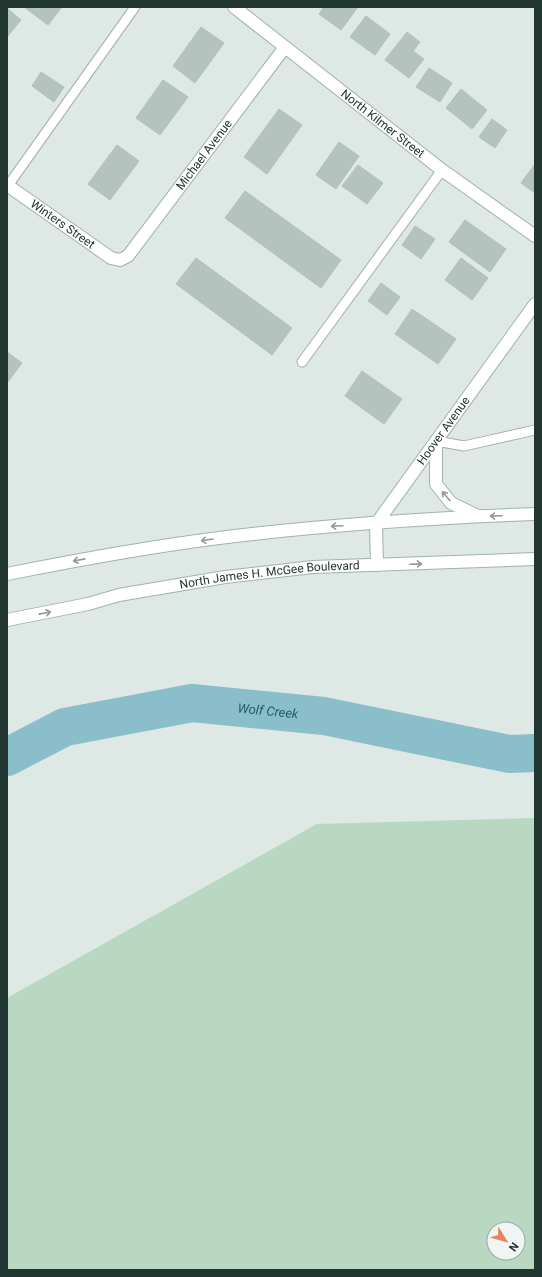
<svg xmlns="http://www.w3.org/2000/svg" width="542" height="1277" viewBox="0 0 542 1277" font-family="Roboto,sans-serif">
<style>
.green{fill:#b8d8c2;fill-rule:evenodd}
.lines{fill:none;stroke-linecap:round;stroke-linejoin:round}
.river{stroke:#8abeca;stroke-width:38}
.building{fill:#b4c3bd;stroke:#b1c1bb}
.service-casing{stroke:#a2afab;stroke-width:11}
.minor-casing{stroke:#a2afab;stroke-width:14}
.tertiary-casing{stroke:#a2afab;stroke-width:14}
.secondary-casing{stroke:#9fb3ac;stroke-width:14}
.service{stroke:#fff;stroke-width:9}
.minor{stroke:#fff;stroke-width:12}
.tertiary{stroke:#fff;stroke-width:12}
.secondary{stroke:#fff;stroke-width:12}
.oneway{stroke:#909a98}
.labels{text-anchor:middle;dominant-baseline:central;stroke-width:3.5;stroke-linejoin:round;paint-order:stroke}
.street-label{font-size:12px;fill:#213631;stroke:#eef5f2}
.water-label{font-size:13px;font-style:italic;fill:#215e6d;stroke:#eef5f2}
</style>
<rect width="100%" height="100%" fill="#dee8e4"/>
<path class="green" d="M535,818V1270H7V998L317,824ZM494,1229H518V1253H494Z"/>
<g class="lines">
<path class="river" id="s1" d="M7,757L65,727L192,703L324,716L509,754L535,753"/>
</g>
<g class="building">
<path d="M24,7H62L48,25Z"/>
<path d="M324,7H358L341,30L319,14Z"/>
<path d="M7,8L21,20L7,37Z"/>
<path d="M366,16L390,34L375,55L350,37Z"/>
<path d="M201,27L224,43L195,83L173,66Z"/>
<path d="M407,32L420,42L413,51L424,59L409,78L385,60Z"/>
<path d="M429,68L452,83L440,102L416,87Z"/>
<path d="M41,72L64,87L54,102L32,86Z"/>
<path d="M163,80L188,97L160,135L136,118Z"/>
<path d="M461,89L487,110L472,129L446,108Z"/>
<path d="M279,109L302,125L267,174L244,157Z"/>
<path d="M492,119L507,130L495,148L479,137Z"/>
<path d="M339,142L359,156L336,189L316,175Z"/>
<path d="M117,145L139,161L110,200L88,184Z"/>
<path d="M535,164V193L521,183Z"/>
<path d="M358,165L383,183L367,204L342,186Z"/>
<path d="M245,191L341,260L321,288L225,218Z"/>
<path d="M465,220L506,249L490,272L449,242Z"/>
<path d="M415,226L435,239L421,259L402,245Z"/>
<path d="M196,258L292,328L272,355L176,284Z"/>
<path d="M461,258L488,278L472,300L445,280Z"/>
<path d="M381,283L400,297L387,315L368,301Z"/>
<path d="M412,309L456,339L438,364L395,334Z"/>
<path d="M7,352L22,363L7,383Z"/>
<path d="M362,371L402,399L384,424L345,396Z"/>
</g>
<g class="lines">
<defs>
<g id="service">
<path d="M7,187L135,7"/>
<path d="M302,362L442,170"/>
<path d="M436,441L464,446L535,430"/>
</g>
<g id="minor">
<path id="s2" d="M234,7L442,170L535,236"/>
<path id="s3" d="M7,185L111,258L120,260L128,256L285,47"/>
</g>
<g id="tertiary">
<path id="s4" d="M377,565L376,524L535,304"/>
</g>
<g id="secondary">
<path d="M436,441V484L451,503L478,516"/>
<path d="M7,574C77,560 148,547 219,538C323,525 430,518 535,514"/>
<path id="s5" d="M7,620L88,604L119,595L225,577L313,567L535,559"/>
</g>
</defs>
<use href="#service" class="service-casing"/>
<use href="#minor" class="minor-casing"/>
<use href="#tertiary" class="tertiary-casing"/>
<use href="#secondary" class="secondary-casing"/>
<use href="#service" class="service"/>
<use href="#minor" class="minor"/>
<use href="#tertiary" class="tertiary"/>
<use href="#secondary" class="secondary"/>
</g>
<defs><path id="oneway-shaft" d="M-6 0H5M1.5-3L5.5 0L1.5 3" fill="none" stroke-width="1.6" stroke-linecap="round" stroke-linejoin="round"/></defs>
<g class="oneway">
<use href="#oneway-shaft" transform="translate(446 496) rotate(-130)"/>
<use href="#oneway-shaft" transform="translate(496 516) rotate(178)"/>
<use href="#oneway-shaft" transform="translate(337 526) rotate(177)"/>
<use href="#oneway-shaft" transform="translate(207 540) rotate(171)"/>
<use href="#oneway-shaft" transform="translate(79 560) rotate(169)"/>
<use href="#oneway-shaft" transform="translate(416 564) rotate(-2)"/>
<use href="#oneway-shaft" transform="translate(45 613) rotate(-11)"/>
</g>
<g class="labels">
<g class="street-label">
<text stroke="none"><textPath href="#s2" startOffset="189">North Kilmer Street</textPath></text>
<text stroke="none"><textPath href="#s3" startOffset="272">Michael Avenue</textPath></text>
<text stroke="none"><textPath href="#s3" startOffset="68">Winters Street</textPath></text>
<text stroke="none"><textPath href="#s4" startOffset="156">Hoover Avenue</textPath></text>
<text stroke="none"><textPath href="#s5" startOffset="267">North James H. McGee Boulevard</textPath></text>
</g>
<g class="water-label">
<text stroke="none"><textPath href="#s1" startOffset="271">Wolf Creek</textPath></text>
</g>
</g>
<rect width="542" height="1277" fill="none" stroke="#213631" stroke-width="16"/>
<g transform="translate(506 1241) rotate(127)"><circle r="19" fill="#eef5f2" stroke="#9ca9a5"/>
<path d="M0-3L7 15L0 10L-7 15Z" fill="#e5845f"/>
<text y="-6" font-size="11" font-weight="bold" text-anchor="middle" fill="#213631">N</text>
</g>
</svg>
